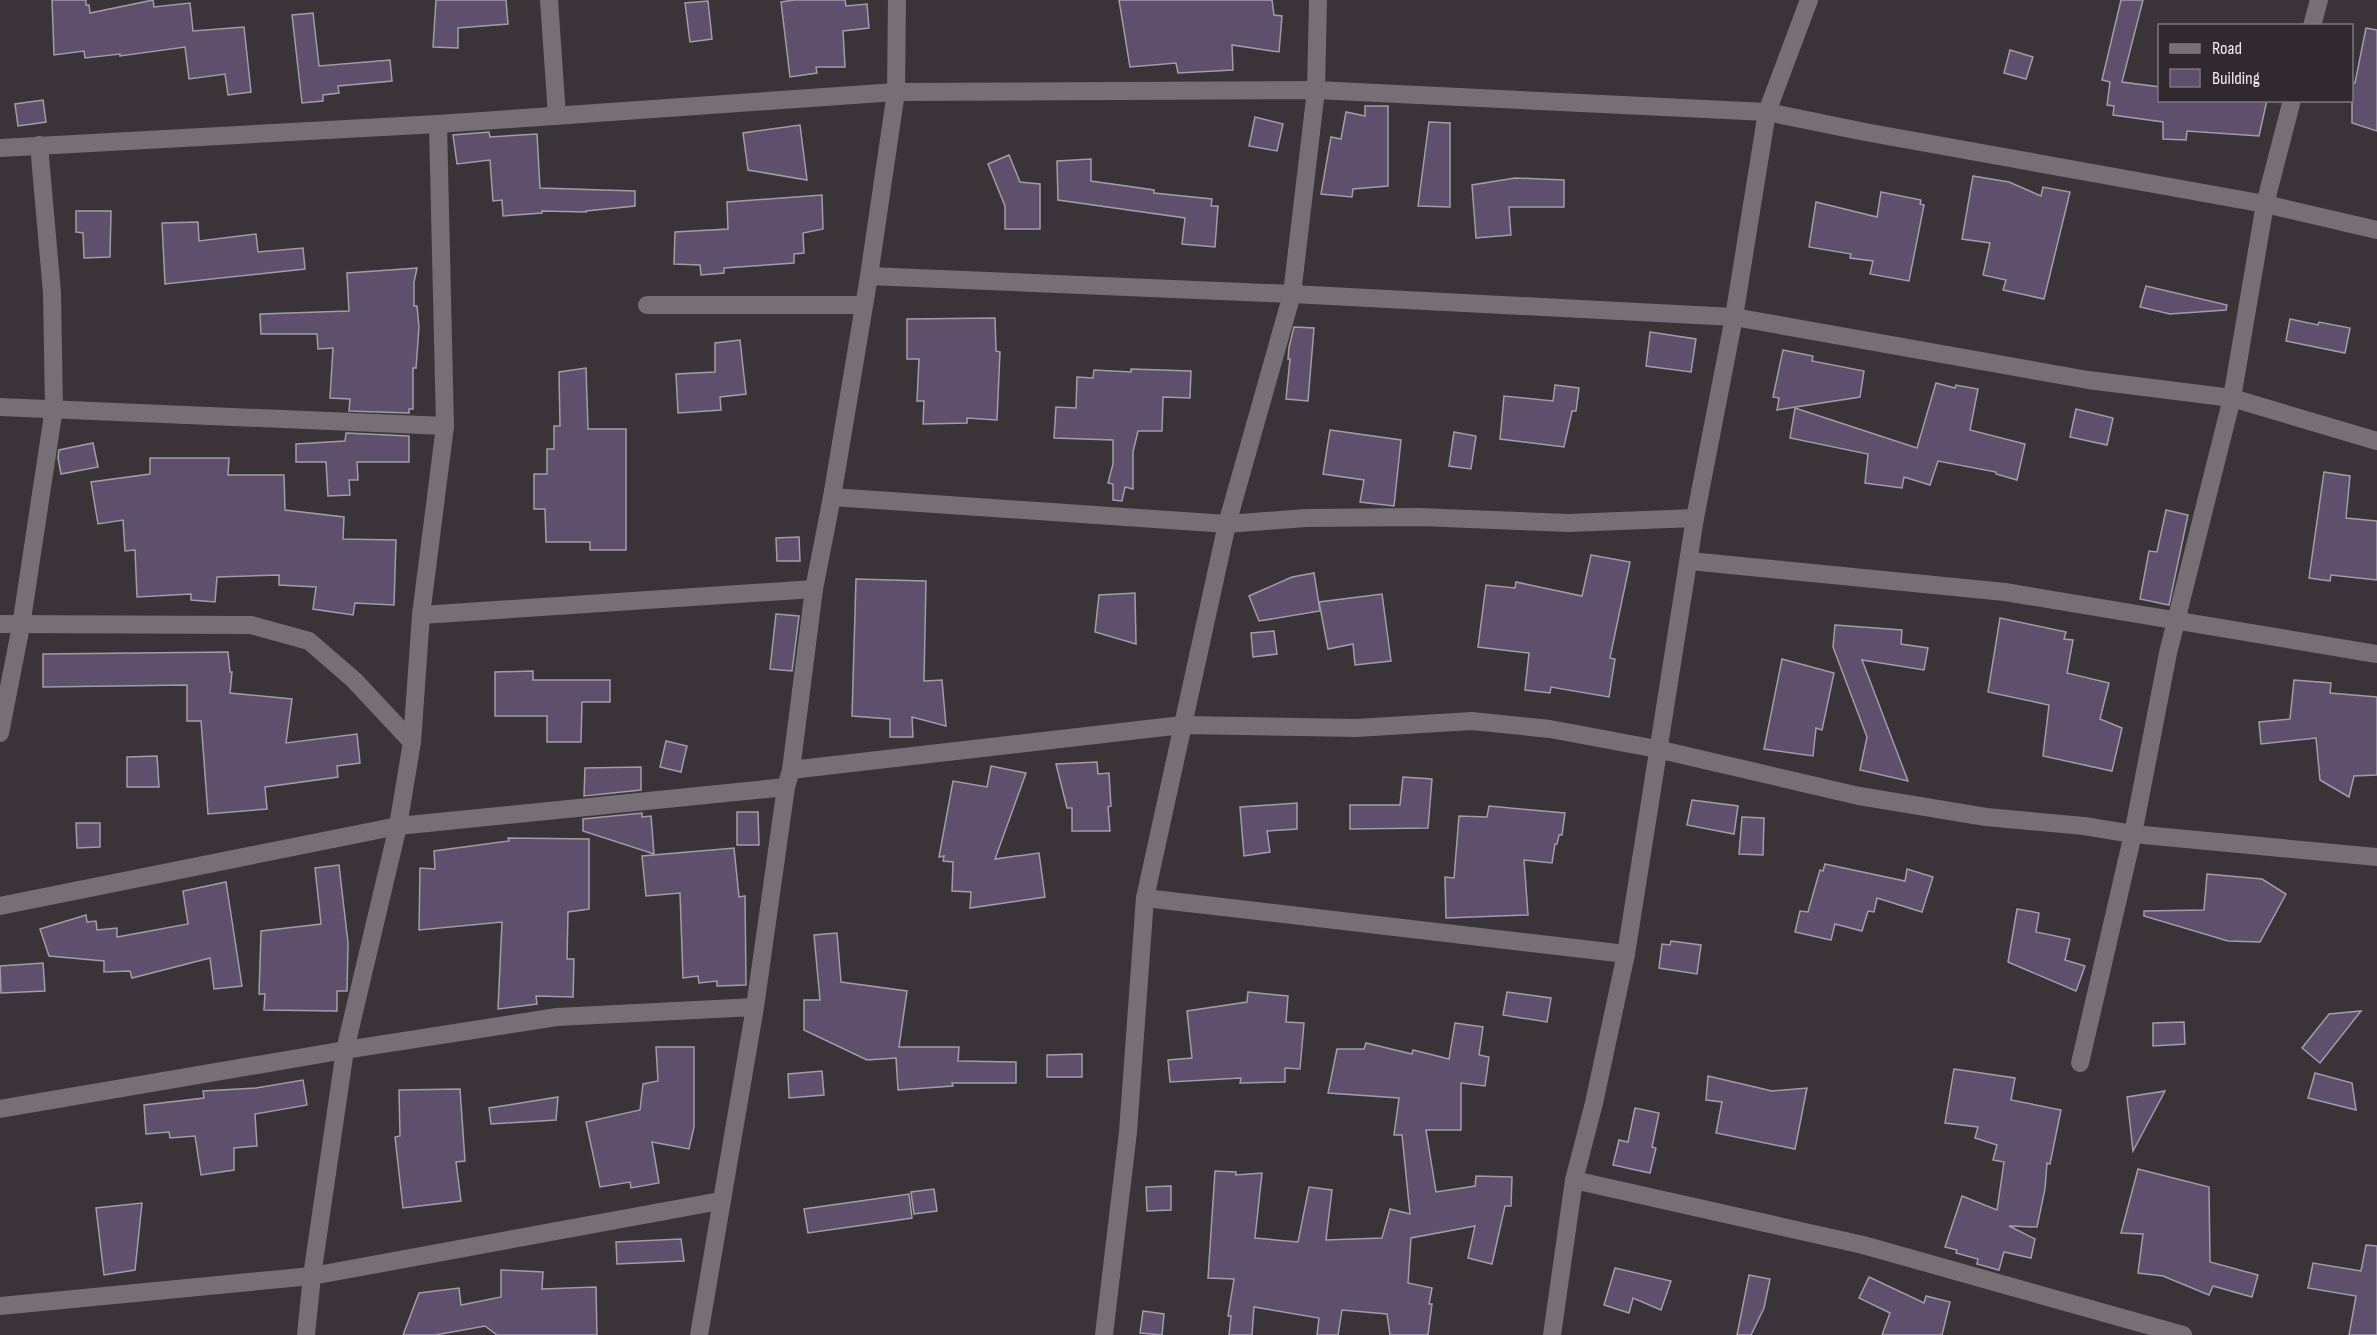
<svg xmlns="http://www.w3.org/2000/svg" width="2377" height="1335" viewBox="0 0 2377 1335" font-family="'Sofia Sans Condensed',sans-serif">
<style>
.building{fill:#5e4f6d;stroke:#a19da5;stroke-width:1.5}
.lines{fill:none;stroke-linecap:round;stroke-linejoin:round}
.street{stroke:#766f75;stroke-width:18}
</style>
<rect width="100%" height="100%" fill="#3a3439"/>
<g class="building">
<path d="M52,0H86V5H89L90,13L153,0L154,7L190,3L193,31L244,27L251,92L228,95L225,74L189,79L185,47L120,56V54L85,58L84,51L54,55Z"/>
<path d="M436,0H506L508,24L458,28V48L433,47Z"/>
<path d="M794,0H845L846,6L867,4L869,28L843,31L845,67H816L817,73L790,77L781,2Z"/>
<path d="M1119,0H1272L1274,15L1282,16L1279,52L1232,45L1233,70L1178,73L1176,63L1130,67Z"/>
<path d="M2121,0H2143L2122,82L2160,87V100H2267L2259,136L2187,131L2186,140L2163,139V122L2113,115L2114,106L2107,105L2110,82L2102,80Z"/>
<path d="M708,1L712,39L690,42L685,3Z"/>
<path d="M313,13L319,66L390,60L392,81L338,86L339,93L323,95V101L302,103L292,15Z"/>
<path d="M2366,28L2377,30V131L2352,123V83H2355Z"/>
<path d="M2010,50L2033,57L2026,79L2004,73Z"/>
<path d="M43,100L46,122L18,126L15,104Z"/>
<path d="M1365,106H1388V186L1353,189L1352,197L1321,194L1331,137L1341,139L1346,112L1365,116Z"/>
<path d="M1255,117L1283,124L1277,151L1249,146Z"/>
<path d="M1429,122L1450,123V207L1418,206Z"/>
<path d="M800,125L807,180L748,170L743,133Z"/>
<path d="M489,132L490,137L537,134L540,188L635,191V206L586,211V212L542,211V213L503,216L502,200L493,201L490,160L457,164L453,135Z"/>
<path d="M1009,155L1020,182L1040,184V229H1005V206L988,164Z"/>
<path d="M1091,159V181L1154,190V193L1212,199L1211,206H1218L1215,247L1182,244L1185,218L1058,200L1057,161Z"/>
<path d="M1973,176L2009,182L2041,196L2043,187L2070,192L2044,299L2003,290L2006,280L1983,275L1990,243L1962,239Z"/>
<path d="M1515,178L1564,180V207H1509L1511,235L1476,238L1472,185Z"/>
<path d="M1881,192L1921,200L1920,204L1924,205L1909,281L1870,274L1873,261L1850,258L1851,254L1809,247L1816,202L1877,217Z"/>
<path d="M822,195L823,229L803,233L804,253L794,254V263L724,268V273L701,275L700,265L674,264L675,232L728,229L727,202Z"/>
<path d="M76,211H111L110,257L84,258L83,233L76,232Z"/>
<path d="M198,222L199,241L256,234L258,252L303,248L305,269L165,284L162,223Z"/>
<path d="M417,268L414,282V306H417L419,327L416,368H413V409H409V413L349,411L350,399L330,398L333,348L318,349L317,334H261L260,314L349,311L347,273Z"/>
<path d="M2146,286L2227,305L2226,310L2170,314L2140,307Z"/>
<path d="M995,318L996,351L1000,352L997,420L967,418V423L923,424L924,401H917L919,359H907V319Z"/>
<path d="M2290,319L2318,325L2319,322L2350,328L2345,353L2286,341Z"/>
<path d="M1294,327L1314,328L1308,401L1286,399L1290,359H1288L1289,347Z"/>
<path d="M1650,332L1696,339L1691,372L1646,366Z"/>
<path d="M740,340L746,394L720,397L721,410L678,413L676,374L715,372V343Z"/>
<path d="M1783,350L1813,356L1812,361L1864,371L1860,397L1777,410L1779,398L1773,397Z"/>
<path d="M586,368L588,429H626V550H590V542H546L545,509H534V474H547V449H554V426H560L559,372Z"/>
<path d="M1131,369L1191,371L1190,398L1163,397L1162,431H1138L1133,452V489L1125,487L1122,501L1113,500V484L1108,483L1113,464V440L1054,438L1056,407L1076,408L1077,377L1093,378L1094,370L1131,372Z"/>
<path d="M1936,383L1955,388L1956,385L1978,389L1970,430L2025,444L2017,480L1996,474V472L1938,461L1930,485L1904,477L1902,488L1865,483L1868,454L1790,438L1795,408L1917,448Z"/>
<path d="M1555,385L1579,388L1576,411H1572L1564,447L1500,439L1504,396L1553,401Z"/>
<path d="M2076,409L2113,418L2107,445L2070,437Z"/>
<path d="M1330,430L1401,440L1394,506L1360,502L1364,480L1323,474Z"/>
<path d="M1454,432L1476,436L1471,469L1449,466Z"/>
<path d="M346,433L409,436V462H357L358,480H349L350,495L328,496L326,462H296V444L345,441Z"/>
<path d="M93,443L98,467L61,474L58,458L59,450Z"/>
<path d="M150,458H229L228,475H284L285,510L344,517L343,539L396,540L394,605L355,603L353,615L313,609L316,587L279,585V575L217,577L215,602L191,600V594L137,597L135,550L125,551L123,520L98,524L91,482L150,474Z"/>
<path d="M2324,472L2350,476L2346,518L2377,521V580L2331,575L2330,581L2309,578Z"/>
<path d="M2166,510L2188,515L2169,605L2140,599L2149,551L2157,552Z"/>
<path d="M799,537L800,561H777L776,538Z"/>
<path d="M1591,555L1630,562L1610,658L1615,659L1609,697L1551,687L1550,693L1525,690L1529,653L1478,647L1486,585L1515,588L1516,582L1582,596Z"/>
<path d="M1314,573L1320,611L1259,621L1249,596L1292,577Z"/>
<path d="M856,579L926,581L924,681L942,680L946,726L912,717L913,737H890V719L852,716Z"/>
<path d="M1135,593L1136,644L1095,632L1099,595Z"/>
<path d="M1382,594L1391,661L1355,665L1353,644L1328,649L1319,602Z"/>
<path d="M776,614L799,616L792,671L770,669Z"/>
<path d="M2000,618L2066,632L2064,639L2073,640L2067,673L2109,683L2100,719L2122,728L2112,771L2043,756L2049,705L1988,692Z"/>
<path d="M1835,625L1902,630L1901,644L1928,648L1924,670L1862,660L1908,781L1860,770L1867,737L1833,647Z"/>
<path d="M1274,631L1277,654L1253,657L1251,633Z"/>
<path d="M228,652L230,672H232L230,693L292,699L286,743L357,734L360,763L337,766L338,777L265,787L267,809L208,814L201,721H187V685L43,687V654Z"/>
<path d="M1782,659L1834,673L1822,730L1816,728L1813,756L1764,749Z"/>
<path d="M533,671V680H610V702H582L581,742H547V716H495V672Z"/>
<path d="M2294,680L2331,683L2330,693L2377,697V775L2354,776L2349,797L2320,780L2316,738L2261,744L2259,722L2290,719Z"/>
<path d="M666,741L687,746L681,772L660,767Z"/>
<path d="M157,756L159,787H127V757Z"/>
<path d="M1097,762L1098,774L1109,773L1111,806L1108,807L1110,831H1072V808H1067L1056,764Z"/>
<path d="M991,766L1026,773L995,859L1039,853L1045,897L970,908L971,892L952,891L953,862L943,861L944,856L939,857L953,781L987,787Z"/>
<path d="M641,767V790L584,796L585,768Z"/>
<path d="M1403,777L1432,779L1428,828L1350,829V805H1400Z"/>
<path d="M1692,800L1738,806L1734,834L1687,825Z"/>
<path d="M1297,803V829L1267,831L1270,852L1244,856L1240,807Z"/>
<path d="M1489,806L1565,813L1562,835H1559L1557,844H1555L1552,863L1524,860L1528,915L1446,918L1445,877L1454,878L1459,816L1487,817Z"/>
<path d="M737,812H758L759,845H737Z"/>
<path d="M642,813V817L651,816L654,854L583,831V819Z"/>
<path d="M1742,817L1764,818L1763,855L1739,854Z"/>
<path d="M76,823H100V847L77,848Z"/>
<path d="M508,838L589,839V909L568,912L567,959H574L573,997L536,996L537,1004L498,1009L502,922L419,930L420,868L435,869L434,851L509,841Z"/>
<path d="M734,848L739,897L745,896L746,985L717,986V981L699,983L698,976L683,978L680,893L646,896L642,856Z"/>
<path d="M1825,864L1905,881L1907,869L1933,877L1922,912L1877,898L1874,912L1868,911L1862,931L1835,924L1831,940L1795,932L1800,911L1808,912L1820,870L1823,871Z"/>
<path d="M339,865L348,943L347,991H337V1011L264,1010L265,994H259L261,931L321,924L315,868Z"/>
<path d="M2207,874L2262,879L2286,894L2260,942L2228,941L2144,916V911L2204,910Z"/>
<path d="M226,882L242,986L214,989L210,958L132,978L130,971L104,972V961L49,956L40,929L86,915L87,922L96,921L97,930L117,928V937L188,924L183,891Z"/>
<path d="M2017,909L2039,913L2036,932L2070,939L2065,960L2085,966L2076,991L2008,962Z"/>
<path d="M837,933L841,982L907,991L899,1047H959L958,1061L1016,1062V1083H952L953,1086L898,1090L896,1058L867,1060L804,1030V1000H820L814,935Z"/>
<path d="M1671,941L1701,945L1697,974L1659,968L1662,944L1670,945Z"/>
<path d="M43,963L45,991L1,993L0,966Z"/>
<path d="M1248,992L1288,996L1286,1022L1304,1023L1300,1069L1285,1068V1082L1240,1083L1241,1078L1170,1082L1168,1060L1192,1058L1187,1011L1247,1002Z"/>
<path d="M1507,992L1551,998L1547,1022L1503,1015Z"/>
<path d="M2361,1011L2320,1063L2302,1048L2329,1014Z"/>
<path d="M2184,1022L2185,1044L2153,1046V1023Z"/>
<path d="M1455,1023L1483,1027L1479,1055L1489,1057L1485,1086L1461,1083V1130H1426L1436,1192L1475,1186L1476,1176L1512,1177L1511,1206H1505L1492,1264L1468,1258L1475,1226L1411,1238L1408,1283L1432,1288L1429,1304H1432L1428,1335H1390L1387,1314L1342,1310L1338,1335H1317L1319,1318L1254,1307L1252,1335H1229L1231,1316H1228L1234,1279L1208,1278L1215,1171L1236,1172V1175L1262,1173L1255,1238L1298,1242L1309,1187L1332,1190L1326,1240L1382,1238L1390,1209L1410,1214L1402,1135H1394L1399,1098L1328,1093L1337,1049H1364L1366,1043L1412,1054L1413,1050L1449,1059Z"/>
<path d="M656,1047H694V1127L689,1149L652,1142L659,1183L631,1188L630,1182L600,1187L586,1122L640,1110L643,1084L658,1081Z"/>
<path d="M1082,1054V1077H1047V1055Z"/>
<path d="M1954,1069L2015,1078L2011,1100L2061,1110L2050,1164L2047,1163L2045,1189L2037,1227L2009,1226L2035,1239L2031,1258L2004,1252L1999,1270L1977,1264L1978,1259L1956,1253L1957,1250L1945,1247L1962,1196L1997,1210L2004,1162L1993,1160L1997,1145L1975,1138L1978,1127L1945,1123Z"/>
<path d="M822,1071L824,1095L789,1098L788,1074Z"/>
<path d="M2315,1073L2352,1083L2356,1110L2308,1098Z"/>
<path d="M1708,1076L1772,1091L1807,1088L1795,1149L1716,1133L1722,1102L1706,1100Z"/>
<path d="M303,1080L307,1105L255,1114L257,1146L234,1148V1170L201,1175L195,1136L170,1138L169,1132L146,1134L144,1105L204,1098L203,1091L256,1088Z"/>
<path d="M460,1089L465,1161L456,1162L461,1201L403,1208L395,1137L400,1136L399,1090Z"/>
<path d="M2165,1091L2133,1151L2127,1097Z"/>
<path d="M558,1097L556,1120L491,1124L489,1108Z"/>
<path d="M1635,1108L1659,1113L1652,1147L1656,1148L1650,1173L1613,1165L1619,1140L1628,1142Z"/>
<path d="M2138,1169L2209,1187L2210,1262L2258,1275L2252,1297L2213,1286L2209,1295L2163,1276L2138,1273L2143,1234L2121,1233Z"/>
<path d="M1171,1186V1210L1147,1211L1146,1187Z"/>
<path d="M934,1189L937,1211L914,1214L911,1192Z"/>
<path d="M909,1194L912,1218L808,1233L804,1209Z"/>
<path d="M142,1203L135,1270L104,1275L96,1208Z"/>
<path d="M681,1239L684,1261L617,1264L616,1242Z"/>
<path d="M2366,1245L2377,1246V1335H2349L2356,1296L2308,1288L2313,1263L2361,1271Z"/>
<path d="M1615,1268L1671,1281L1661,1310L1633,1298L1629,1313L1604,1305Z"/>
<path d="M501,1270L543,1272L542,1289L596,1287L597,1335H497L485,1326L435,1335H403L419,1293L459,1288L461,1305L501,1297Z"/>
<path d="M1749,1275L1770,1279L1764,1308L1751,1335H1737Z"/>
<path d="M1869,1277L1924,1303L1926,1296L1950,1302L1942,1335H1882L1890,1313L1859,1298Z"/>
<path d="M1143,1311L1164,1314L1162,1335L1140,1333Z"/>
</g>
<g class="lines">
<g class="street">
<path d="M549,0L557,116"/>
<path d="M2312,26L2319,0"/>
<path d="M0,148L438,124L896,92L1316,90L1767,112L1865,132L2265,204L2377,230"/>
<path d="M869,276L1292,294L1734,317L2088,380L2232,398L2377,441"/>
<path d="M647,305H863"/>
<path d="M0,407L445,426"/>
<path d="M832,497L1227,524L1306,518L1419,517L1569,523L1695,518"/>
<path d="M1690,561L2005,592L2377,654"/>
<path d="M421,615L814,589"/>
<path d="M0,624L251,625L309,641L354,680L412,742"/>
<path d="M0,733L21,626L54,408L52,293L39,145"/>
<path d="M791,770L1182,725L1356,728L1472,721L1550,729L1657,749L1859,796L1986,817L2084,826L2133,834L2377,857"/>
<path d="M1145,898L1626,954"/>
<path d="M0,906L398,826L786,787"/>
<path d="M2080,1063L2133,834L2168,653L2232,398L2265,204L2292,100"/>
<path d="M0,1109L345,1050L557,1017L755,1007"/>
<path d="M1574,1180L1863,1245L2183,1335"/>
<path d="M0,1306L312,1276L720,1201"/>
<path d="M306,1335L312,1276L345,1050L398,826L412,742L421,615L445,426L438,124"/>
<path d="M699,1335L755,1007L786,787L791,770L814,589L832,497L869,276L896,92L897,0"/>
<path d="M1104,1335L1128,1132L1145,898L1227,524L1292,294L1316,90L1318,0"/>
<path d="M1552,1335L1574,1180L1594,1103L1626,954L1695,518L1734,317L1767,112L1809,0"/>
</g>
</g>
<rect x="2158" y="24" width="195" height="78" fill="#302a2f" stroke="#7c777c" stroke-width="1.5"/>
<rect x="2170" y="44" width="30" height="9" fill="#766f75" stroke="#7c777c" stroke-width="1.5"/>
<text x="2212" y="54" font-size="18" fill="#efebef">Road</text>
<rect x="2170" y="69" width="30" height="18" fill="#5e4f6d" stroke="#7c777c" stroke-width="1.5"/>
<text x="2212" y="84" font-size="18" fill="#efebef">Building</text>
</svg>
